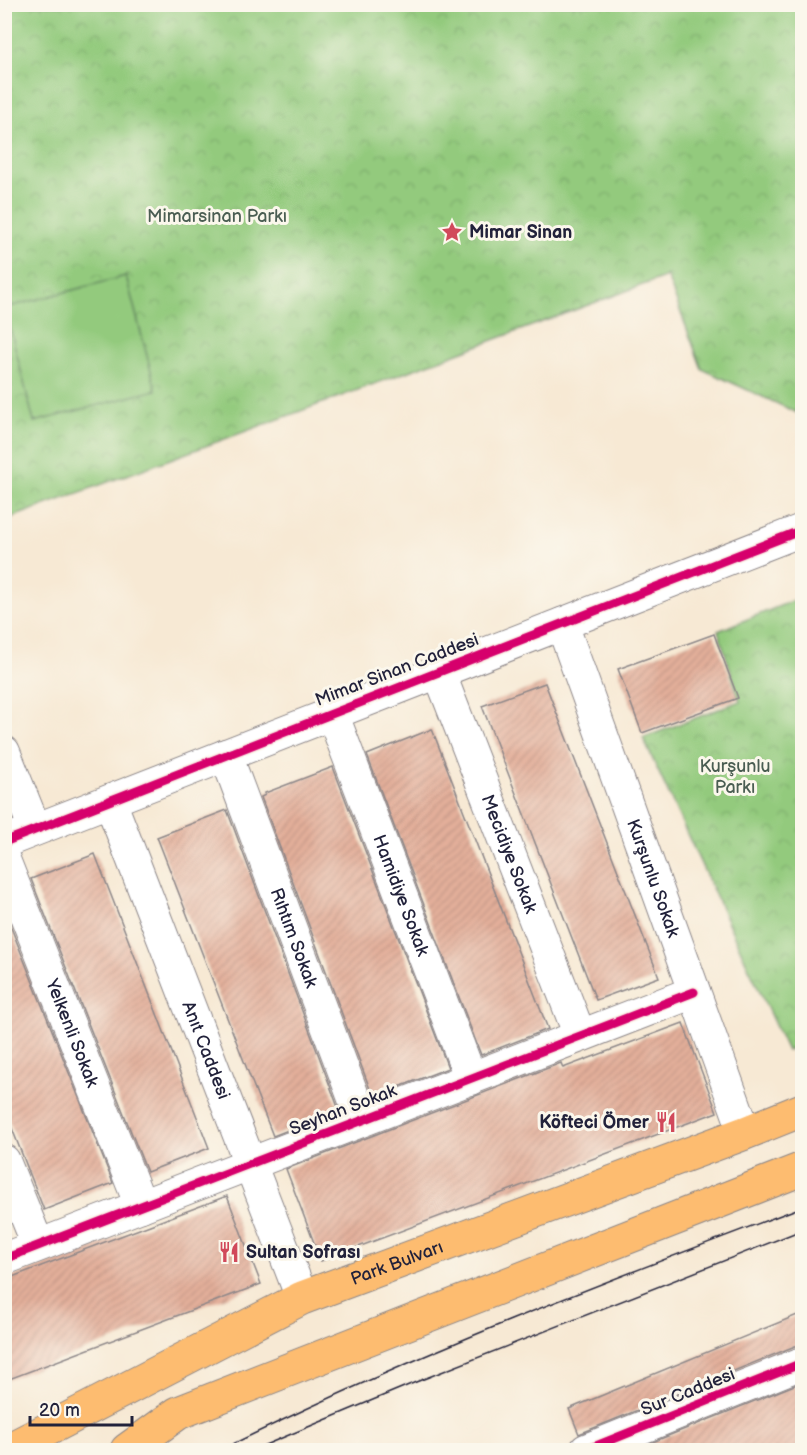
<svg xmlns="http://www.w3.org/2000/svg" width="807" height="1455" viewBox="0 0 807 1455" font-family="'Balsamiq Sans',sans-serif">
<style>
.park{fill:url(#park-crowns);stroke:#5a765c;stroke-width:1.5}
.pitch{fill:#93ca7d;stroke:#5a765c;stroke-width:1.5}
.building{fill:url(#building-hatch)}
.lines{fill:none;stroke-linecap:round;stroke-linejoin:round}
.street-casing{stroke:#8c8688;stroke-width:34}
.highway-casing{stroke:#8c8688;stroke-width:35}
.street{stroke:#fff;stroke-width:32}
.highway{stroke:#fdbc6f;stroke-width:33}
.tram{stroke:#22223b;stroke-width:1.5}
.cycleway-casing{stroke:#fbf7ec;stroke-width:13}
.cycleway{stroke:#d6006c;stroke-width:9}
.labels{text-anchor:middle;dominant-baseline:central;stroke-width:6;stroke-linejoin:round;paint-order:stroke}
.park-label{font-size:18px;fill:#4a5d52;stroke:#fbf7ec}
.poi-label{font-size:18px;font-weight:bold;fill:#22223b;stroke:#fbf7ec;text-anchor:start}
.street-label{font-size:18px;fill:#22223b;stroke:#fbf7ec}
</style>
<defs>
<pattern id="park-crowns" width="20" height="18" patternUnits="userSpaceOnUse" patternTransform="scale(1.5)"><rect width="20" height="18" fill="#93ca7d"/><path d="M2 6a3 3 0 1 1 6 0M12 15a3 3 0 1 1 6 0" fill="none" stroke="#7ead6d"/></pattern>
<pattern id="building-hatch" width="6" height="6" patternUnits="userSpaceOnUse" patternTransform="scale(1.5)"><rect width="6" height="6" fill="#e3af9a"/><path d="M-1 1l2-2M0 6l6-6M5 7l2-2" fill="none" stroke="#c29686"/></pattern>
</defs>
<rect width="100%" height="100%" fill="#fbf7ec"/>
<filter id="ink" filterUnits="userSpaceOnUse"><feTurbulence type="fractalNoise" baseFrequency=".0167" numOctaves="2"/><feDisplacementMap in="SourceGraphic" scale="12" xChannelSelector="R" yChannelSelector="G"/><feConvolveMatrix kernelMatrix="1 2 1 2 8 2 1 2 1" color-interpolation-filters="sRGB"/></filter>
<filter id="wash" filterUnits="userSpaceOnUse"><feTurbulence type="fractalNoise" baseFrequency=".008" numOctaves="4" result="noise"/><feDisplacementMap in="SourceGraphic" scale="24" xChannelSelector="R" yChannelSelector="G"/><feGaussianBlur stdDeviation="1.35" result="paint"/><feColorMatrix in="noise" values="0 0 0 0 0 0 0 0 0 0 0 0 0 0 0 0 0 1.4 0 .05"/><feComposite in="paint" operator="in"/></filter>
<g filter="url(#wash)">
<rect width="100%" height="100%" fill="#f7e9d4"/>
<g class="park">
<path d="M5,5H802V415L702,369L667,276L5,520Z"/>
<path d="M802,597V1043L787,1051L643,738L740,701L718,631Z"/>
</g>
<path class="pitch" d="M126,276L156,390L34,422L5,308Z"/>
<g id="blocks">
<g class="building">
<path d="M714,634L738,698L642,733L618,669Z"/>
<path d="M545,683L659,977L596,1000L482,706Z"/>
<path d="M432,729L548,1029L481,1055L367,755Z"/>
<path d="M333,767L448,1068L373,1097L261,797L265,795V793Z"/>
<path d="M227,810L339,1110L273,1136L157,837Z"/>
<path d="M95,854L209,1148L147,1172L31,879Z"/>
<path d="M4,910L113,1183L44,1210L4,1108Z"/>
<path d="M683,1023L717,1112L321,1261L286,1169L561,1063L563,1068Z"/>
<path d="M227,1196L261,1284L4,1381V1280Z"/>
<path d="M802,1313V1345L795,1346L579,1434L569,1409Z"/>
<path d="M802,1382V1450H633Z"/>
</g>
</g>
</g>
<g filter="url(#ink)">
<use href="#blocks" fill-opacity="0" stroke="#8c8688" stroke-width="1.5"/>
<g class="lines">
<defs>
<g id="street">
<path id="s1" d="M562,624L745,1133"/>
<path id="s2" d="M439,672L580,1036"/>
<path id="s3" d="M332,713L471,1079"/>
<path d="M4,752L35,829"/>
<path id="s4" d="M226,755L362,1120"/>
<path id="s5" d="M110,801L302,1298"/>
<path d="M4,842L802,530"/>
<path id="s6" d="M4,860L141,1206"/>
<path d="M4,1161L38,1245"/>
<path d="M4,1259L694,992"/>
<path d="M586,1450L802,1363"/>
</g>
<g id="highway">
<path id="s7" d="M8,1450L302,1298L745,1133L802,1110"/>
<path d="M127,1450L178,1413L802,1169"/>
</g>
</defs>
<use href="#street" class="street-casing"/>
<use href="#highway" class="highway-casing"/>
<use href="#street" class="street"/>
<use href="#highway" class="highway"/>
<g class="tram">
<path d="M221,1450C409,1356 606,1281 802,1207"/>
<path d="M253,1450L416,1382L802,1230"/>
</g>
<defs>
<g id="cycleway">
<path d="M4,842L802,530"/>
<path d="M4,1259L694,992"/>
<path d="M586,1450L802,1363"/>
</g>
</defs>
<use href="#cycleway" class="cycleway-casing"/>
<use href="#cycleway" class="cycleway"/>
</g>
</g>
<defs>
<symbol id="sight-bare" viewBox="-9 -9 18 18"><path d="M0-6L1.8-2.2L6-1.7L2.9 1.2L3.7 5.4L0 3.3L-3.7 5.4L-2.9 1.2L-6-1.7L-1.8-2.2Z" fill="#d1495b" stroke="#fbf7ec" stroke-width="2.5" paint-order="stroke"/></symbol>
<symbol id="restaurant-bare" viewBox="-9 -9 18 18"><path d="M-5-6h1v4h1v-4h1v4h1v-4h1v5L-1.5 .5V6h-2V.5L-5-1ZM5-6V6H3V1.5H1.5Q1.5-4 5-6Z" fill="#d1495b" stroke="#fbf7ec" stroke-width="2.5" paint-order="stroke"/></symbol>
</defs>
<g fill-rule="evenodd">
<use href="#sight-bare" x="437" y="217" width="30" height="30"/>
<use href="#restaurant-bare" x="651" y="1107" width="30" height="30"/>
<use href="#restaurant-bare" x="214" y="1237" width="30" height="30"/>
</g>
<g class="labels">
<g class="park-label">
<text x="217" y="216">Mimarsinan Parkı</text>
<text x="735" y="766">Kurşunlu<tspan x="735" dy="21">Parkı</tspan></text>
</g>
<g class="poi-label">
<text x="469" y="232">Mimar Sinan</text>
<text x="649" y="1122" text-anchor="end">Köfteci Ömer</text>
<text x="246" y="1252">Sultan Sofrası</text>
</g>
<g class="street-label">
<text transform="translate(397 670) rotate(-21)">Mimar Sinan Caddesi</text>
<text stroke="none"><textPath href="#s2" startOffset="195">Mecidiye Sokak</textPath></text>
<text stroke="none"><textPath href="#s1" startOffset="270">Kurşunlu Sokak</textPath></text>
<text stroke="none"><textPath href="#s3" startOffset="195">Hamidiye Sokak</textPath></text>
<text stroke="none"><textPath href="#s4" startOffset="195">Rıhtım Sokak</textPath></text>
<text stroke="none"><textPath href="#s6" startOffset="186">Yelkenli Sokak</textPath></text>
<text stroke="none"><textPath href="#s5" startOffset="267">Anıt Caddesi</textPath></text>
<text transform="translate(343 1110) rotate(-21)">Seyhan Sokak</text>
<text stroke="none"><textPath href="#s7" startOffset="432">Park Bulvarı</textPath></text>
<text transform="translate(688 1392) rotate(-22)">Sur Caddesi</text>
</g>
</g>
<rect width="807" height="1455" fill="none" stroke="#fbf7ec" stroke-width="24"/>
<path d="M30 1416v9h102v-9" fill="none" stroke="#22223b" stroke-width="3"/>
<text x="39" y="1416" font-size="18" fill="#22223b" stroke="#fbf7ec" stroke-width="4.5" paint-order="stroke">20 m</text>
</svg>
